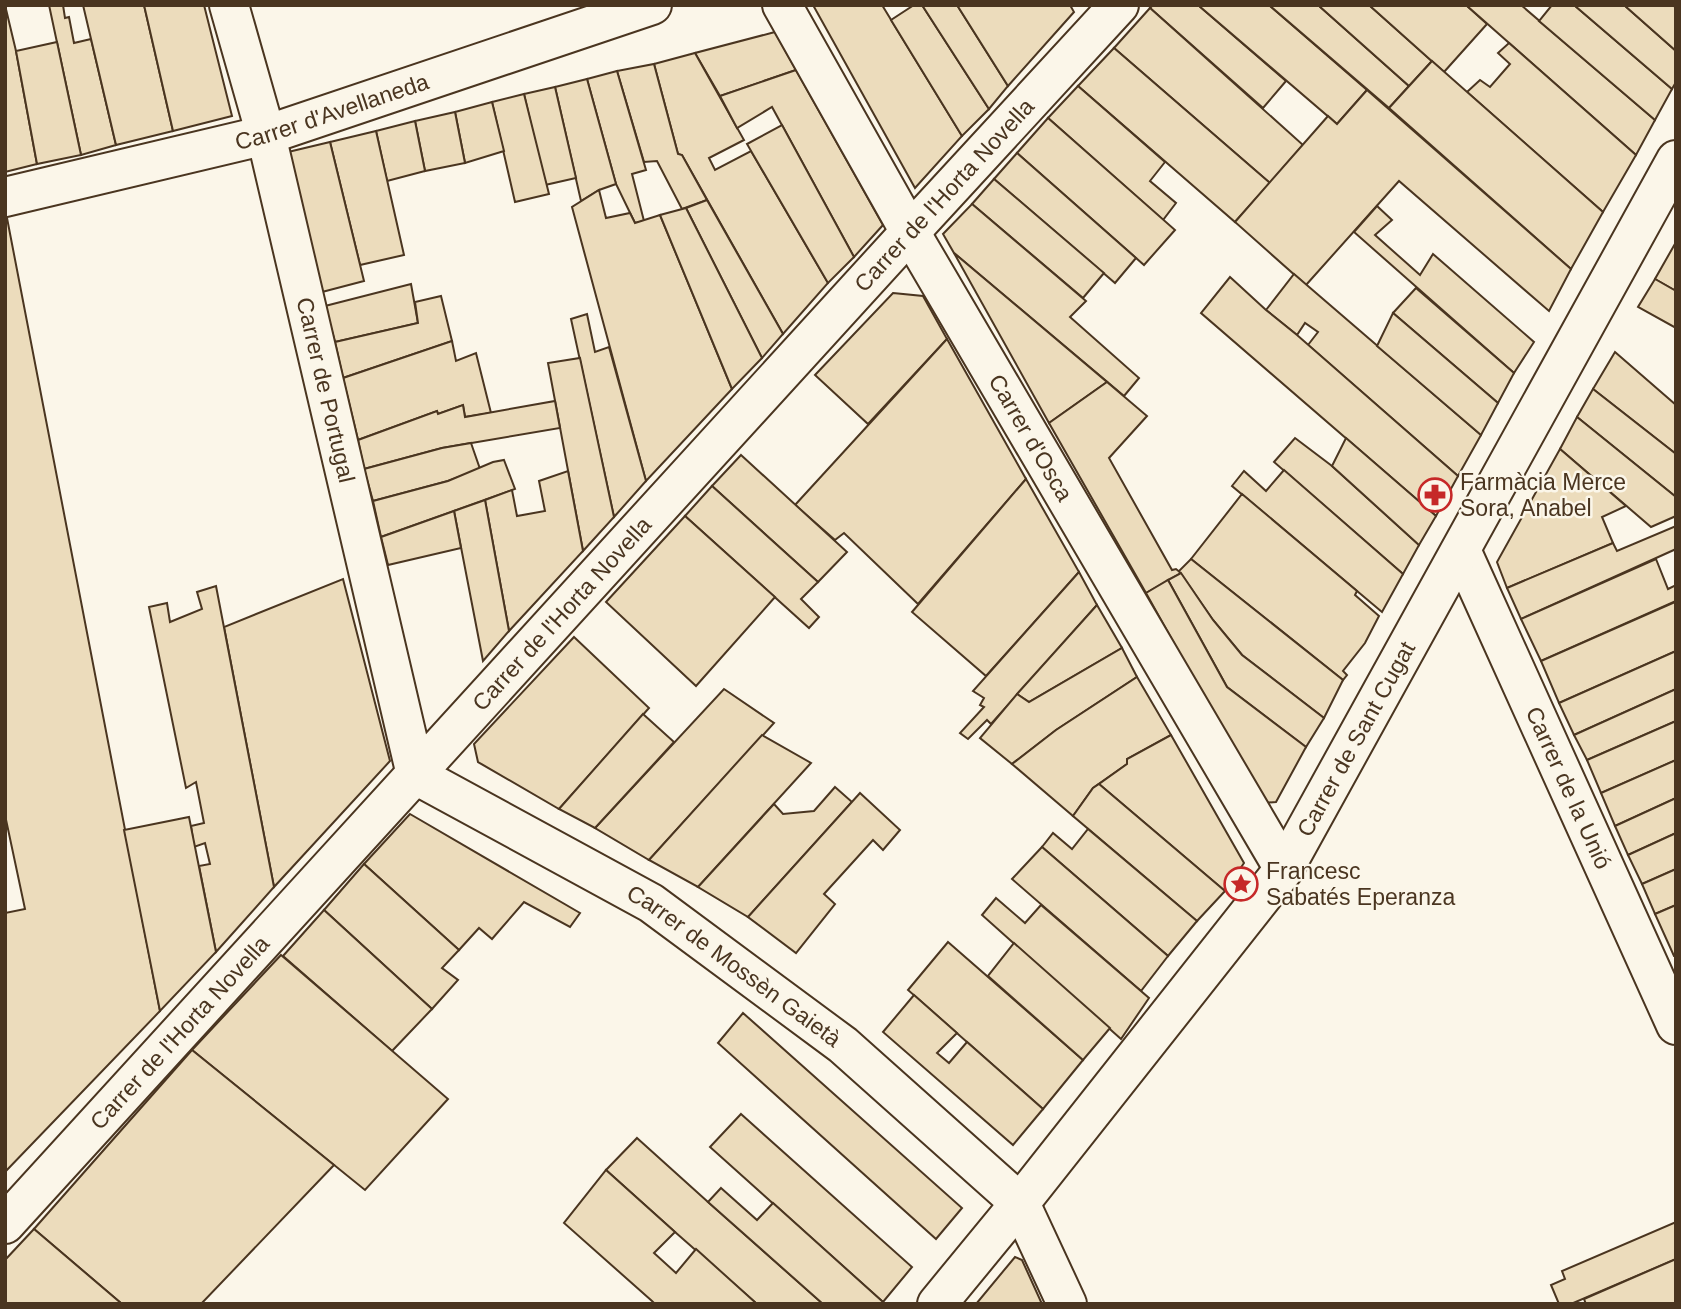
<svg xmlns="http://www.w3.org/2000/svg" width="1681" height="1309" viewBox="0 0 1681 1309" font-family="Arial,sans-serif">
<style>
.building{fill:#ecdcbc;stroke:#4a3520;stroke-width:2}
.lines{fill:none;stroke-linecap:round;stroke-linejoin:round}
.minor-casing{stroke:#4a3520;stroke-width:42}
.tertiary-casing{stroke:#4a3520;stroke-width:42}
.minor{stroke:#fbf6e9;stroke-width:38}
.tertiary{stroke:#fbf6e9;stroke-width:38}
.labels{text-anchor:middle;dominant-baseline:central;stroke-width:5;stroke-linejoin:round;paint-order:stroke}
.street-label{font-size:23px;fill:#4a3520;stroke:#fbf6e9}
.poi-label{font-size:23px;fill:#4a3520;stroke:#fbf6e9;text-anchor:start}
</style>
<rect width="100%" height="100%" fill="#fbf6e9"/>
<g class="building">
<path d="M5,5L16,51L37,164L5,172Z"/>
<path d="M49,5H63L65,18L69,17L74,43L91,39L116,145L81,155Z"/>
<path d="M83,5H144L173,131L116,145Z"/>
<path d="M144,5H204L232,116L173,131Z"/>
<path d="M813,5H882L962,136L915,188Z"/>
<path d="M914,5H922L989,109L962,136L891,20Z"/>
<path d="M922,5H957L1008,86L989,109Z"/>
<path d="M957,5H1070L1074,12L1008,86Z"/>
<path d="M1153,5H1198L1286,81L1263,108L1150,8Z"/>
<path d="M1198,5H1269L1367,90L1337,124Z"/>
<path d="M1269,5H1318L1409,86L1389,108Z"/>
<path d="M1318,5H1369L1432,61L1409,86Z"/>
<path d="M1369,5H1466L1487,24L1444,72Z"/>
<path d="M1466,5H1521L1655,120L1636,155Z"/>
<path d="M1552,5H1574L1672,89L1655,120L1539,21Z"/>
<path d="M1574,5H1624L1676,51V82L1672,89Z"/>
<path d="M1624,5H1673L1676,8V51Z"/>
<path d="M1150,8L1303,145L1270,183L1114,48Z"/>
<path d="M775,32L796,70L720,96L695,53Z"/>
<path d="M57,42L81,155L37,164L16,51Z"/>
<path d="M1509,43L1636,155L1603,212L1467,92L1480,80L1490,87L1510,64L1498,53Z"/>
<path d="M1114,48L1270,183L1235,222L1078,86Z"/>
<path d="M695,53L744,140L709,158L715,170L751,151L828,283L783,334L682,155L678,154L654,64Z"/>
<path d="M1432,61L1603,212L1571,269L1389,108Z"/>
<path d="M654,64L678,154L682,155L707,200L682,209L657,161L644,162L617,71Z"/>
<path d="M796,70L883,225L854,257L772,107L737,128L720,96Z"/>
<path d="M617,71L646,170L632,174L644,221L635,223L616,184L587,79Z"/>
<path d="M587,79L616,184L599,190L581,201L555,87Z"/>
<path d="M1078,86L1165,162L1150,181L1176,203L1163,220L1048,118Z"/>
<path d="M555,87L576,178L545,185L524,94Z"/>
<path d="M1367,90L1571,269L1549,311L1399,181L1306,285L1235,222L1328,116L1337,124Z"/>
<path d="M524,94L549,194L515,202L492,102Z"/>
<path d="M492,102L504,151L465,163L455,112Z"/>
<path d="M455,112L465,163L425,171L415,121Z"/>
<path d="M1048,118L1175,230L1144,265L1017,153Z"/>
<path d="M415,121L425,171L387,181L376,131Z"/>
<path d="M782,125L854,257L828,283L747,144Z"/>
<path d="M376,131L404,255L360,265L330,142Z"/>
<path d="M330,142L364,281L322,292L288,152Z"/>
<path d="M1017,153L1136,258L1115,283L994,179Z"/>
<path d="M994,179L1104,273L1083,298L972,204Z"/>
<path d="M599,190L606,218L630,213L635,223L660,215L732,389L646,481L572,207Z"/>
<path d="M707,200L783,334L762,358L686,208Z"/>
<path d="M972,204L1086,301L1070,317L1139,378L1124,396L954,253L943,234Z"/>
<path d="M1377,206L1392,220L1375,235L1420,275L1433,254L1534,342L1514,373L1354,232Z"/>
<path d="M686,208L762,358L732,389L660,215Z"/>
<path d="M7,218L160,1011L5,1172V913L25,909L5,815V219Z"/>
<path d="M1676,242V291L1655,279Z"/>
<path d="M954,253L1107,382L1049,423Z"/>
<path d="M1294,274L1481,435L1458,476L1308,345L1318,332L1305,323L1297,335L1266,310Z"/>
<path d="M1230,277L1266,310L1297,335L1458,476L1436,516L1201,313Z"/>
<path d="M1655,279L1676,291V328L1638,307Z"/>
<path d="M411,284L418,323L335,342L325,306Z"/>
<path d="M1416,288L1514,373L1498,403L1393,313Z"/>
<path d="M893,293L923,296L947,339L868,424L815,375Z"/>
<path d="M441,296L452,341L343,378L335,342L418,323L415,302Z"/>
<path d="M1393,313L1498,403L1481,435L1377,346Z"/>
<path d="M587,314L595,352L609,347L646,481L614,517L571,319Z"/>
<path d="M947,339L1026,479L918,604L844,533L835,540L795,505Z"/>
<path d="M452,341L456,361L476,353L491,413L465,417L463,405L438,414L437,411L358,440L343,378Z"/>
<path d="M1615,352L1676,405V454L1593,389Z"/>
<path d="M580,358L614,517L583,551L548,363Z"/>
<path d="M1107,382L1147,416L1109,458L1172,570L1176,569L1181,573L1146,593L1049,423Z"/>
<path d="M1593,389L1676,454V497L1577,417Z"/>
<path d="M555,401L560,428L442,448L364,469L358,440L437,411L438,414L463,405L465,417Z"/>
<path d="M1577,417L1676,497V516L1651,527L1560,449Z"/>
<path d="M1295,438L1332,466L1419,545L1403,574L1274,462Z"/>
<path d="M1346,438L1436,516L1419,545L1332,466Z"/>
<path d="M471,443L480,469L448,481L373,501L364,469L442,448Z"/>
<path d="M1560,449L1626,506L1602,517L1613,543L1507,588L1497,562Z"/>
<path d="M741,455L847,552L818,582L712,486Z"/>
<path d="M504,460L515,489L381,537L373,501L448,481L493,462Z"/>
<path d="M1284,470L1403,574L1382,612L1232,486L1244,471L1266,491Z"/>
<path d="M568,471L583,551L509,631L485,500L512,490L517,516L545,511L539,481Z"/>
<path d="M1026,479L1079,572L986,676L912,612Z"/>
<path d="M712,486L818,582L801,599L819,617L809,628L685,516Z"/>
<path d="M1242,494L1357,591L1355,595L1379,616L1365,643L1343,671L1347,675L1343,680L1191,559Z"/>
<path d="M485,500L509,631L483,661L454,511Z"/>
<path d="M454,511L461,548L388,565L381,537Z"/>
<path d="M685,516L775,597L696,686L606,602Z"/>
<path d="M1676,526V549L1521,619L1507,588L1613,543L1617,551Z"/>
<path d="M1191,559L1343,680L1324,718L1242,655L1213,620L1179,571Z"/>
<path d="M1656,559L1668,589L1676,585V601L1541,661L1521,619Z"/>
<path d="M1079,572L1097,605L991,724L987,720L968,739L960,733L984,707L980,705L984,698L973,691Z"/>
<path d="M1181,573L1213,620L1242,655L1324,718L1306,747L1227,687L1168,580Z"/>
<path d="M343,579L390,761L274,887L224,627Z"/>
<path d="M1168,580L1227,687L1306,747L1276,802L1263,803L1146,593Z"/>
<path d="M216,586L274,887L216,952L199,866L210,864L205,843L194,847L191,826L204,823L196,782L186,788L149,607L167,603L170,622L202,609L197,592Z"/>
<path d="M1675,602L1676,651L1559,703L1541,661Z"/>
<path d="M1097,605L1122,648L1029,702L1017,694Z"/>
<path d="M574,637L649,708L559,809L478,762L474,744Z"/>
<path d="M1122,648L1137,677L1056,730L1012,764L980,738L1017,694L1029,702Z"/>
<path d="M1676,651V689L1574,735L1559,703Z"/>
<path d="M1137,677L1171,735L1127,759V764L1093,788L1073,816L1012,764L1056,730Z"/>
<path d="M724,689L774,723L649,860L595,828Z"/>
<path d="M1676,689V721L1587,760L1574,735Z"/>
<path d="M643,714L674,742L595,828L559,809Z"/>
<path d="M1676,721V760L1601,793L1587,760Z"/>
<path d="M762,735L811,763L698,887L649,860Z"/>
<path d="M1171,735L1244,863L1225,891L1099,784L1127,764V759Z"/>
<path d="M1676,760V798L1615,826L1601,793Z"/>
<path d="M1099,784L1225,891L1197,921L1073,816L1093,788Z"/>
<path d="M835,787L852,802L748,917L698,887L774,804L783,814L814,811Z"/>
<path d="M860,793L900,830L883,850L873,840L824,894L835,904L796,953L748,917Z"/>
<path d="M1676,798V833L1628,855L1615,826Z"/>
<path d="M410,814L580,913L570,927L524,902L492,939L479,928L459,950L364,864Z"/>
<path d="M189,817L216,952L160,1011L124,830Z"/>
<path d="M1088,829L1197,921L1168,956L1042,847L1053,833L1072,849Z"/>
<path d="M1676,833V869L1642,884L1628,855Z"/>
<path d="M1042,847L1168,956L1141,991L1012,879Z"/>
<path d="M364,864L459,950L442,968L458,980L432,1009L324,910Z"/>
<path d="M1676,869V905L1655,914L1642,884Z"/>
<path d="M996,898L1025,923L1041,905L1149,998L1121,1039L982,915Z"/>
<path d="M1676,905V956H1674L1655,914Z"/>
<path d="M324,910L432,1009L392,1051L283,956Z"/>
<path d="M948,942L1083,1060L1043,1109L908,990Z"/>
<path d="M1014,943L1110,1028L1083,1060L988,976Z"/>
<path d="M281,955L448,1099L365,1190L192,1050Z"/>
<path d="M914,995L957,1033L937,1053L949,1063L967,1042L1043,1109L1013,1145L883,1032Z"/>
<path d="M743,1013L962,1208L936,1239L718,1043Z"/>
<path d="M192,1050L334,1165L201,1304H122L34,1229Z"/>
<path d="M741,1114L912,1267L883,1302L710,1147Z"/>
<path d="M637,1138L708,1202L823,1304H757L675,1232L606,1170Z"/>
<path d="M606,1170L675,1232L654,1253L676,1273L696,1249L757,1304H655L652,1301L564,1223Z"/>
<path d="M721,1188L757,1220L773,1203L883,1302L881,1304H823L708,1202Z"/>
<path d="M1676,1222V1259L1571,1304H1559L1551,1285L1565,1279L1562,1271Z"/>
<path d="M34,1229L122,1304H5V1260Z"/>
<path d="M1015,1257L1022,1260L1042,1304H976Z"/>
<path d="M1676,1259V1304H1586L1584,1299Z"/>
</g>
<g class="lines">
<defs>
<g id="minor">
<path id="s1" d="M229,5L266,135L416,775L651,903L843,1045L1020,1203L1067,1304"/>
<path id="s2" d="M782,5L910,232L1284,869"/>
<path id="s3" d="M5,197L266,135L652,5"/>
<path id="s4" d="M1461,550L1676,1025"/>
<path id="s5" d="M5,1224L910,232L1119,5"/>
</g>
<g id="tertiary">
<path id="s6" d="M937,1304L1020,1203L1284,869L1676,160"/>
</g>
</defs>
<use href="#minor" class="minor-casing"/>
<use href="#tertiary" class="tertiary-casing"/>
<use href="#minor" class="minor"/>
<use href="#tertiary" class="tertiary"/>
</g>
<defs>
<symbol id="pharmacy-ring" viewBox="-11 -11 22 22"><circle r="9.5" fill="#fbf6e9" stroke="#c62828" stroke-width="1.5"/><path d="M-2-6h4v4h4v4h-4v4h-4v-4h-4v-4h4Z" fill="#c62828"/></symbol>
<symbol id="sight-ring" viewBox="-11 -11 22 22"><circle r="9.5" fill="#fbf6e9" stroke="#c62828" stroke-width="1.5"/><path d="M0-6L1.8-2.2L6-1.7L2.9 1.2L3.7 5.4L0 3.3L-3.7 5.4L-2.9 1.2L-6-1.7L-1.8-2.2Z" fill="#c62828"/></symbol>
</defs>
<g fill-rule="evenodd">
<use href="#pharmacy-ring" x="1416" y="476" width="38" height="38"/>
<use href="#sight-ring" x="1222" y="865" width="38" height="38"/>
</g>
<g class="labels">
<g class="street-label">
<text stroke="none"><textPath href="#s3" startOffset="338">Carrer d'Avellaneda</textPath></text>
<text stroke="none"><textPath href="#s5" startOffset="1393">Carrer de l'Horta Novella</textPath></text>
<text stroke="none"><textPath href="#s1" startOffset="397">Carrer de Portugal</textPath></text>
<text stroke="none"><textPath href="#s2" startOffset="499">Carrer d'Osca</textPath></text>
<text stroke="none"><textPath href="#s5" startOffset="826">Carrer de l'Horta Novella</textPath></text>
<text stroke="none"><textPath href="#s6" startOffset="705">Carrer de Sant Cugat</textPath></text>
<text stroke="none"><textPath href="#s4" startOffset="261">Carrer de la Unió</textPath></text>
<text stroke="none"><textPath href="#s1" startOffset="1164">Carrer de Mossèn Gaietà</textPath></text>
<text stroke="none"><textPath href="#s5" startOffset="259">Carrer de l'Horta Novella</textPath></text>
</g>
<g class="poi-label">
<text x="1460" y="482">Farmàcia Merce<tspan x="1460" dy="26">Sora, Anabel</tspan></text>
<text x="1266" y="871">Francesc<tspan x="1266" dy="26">Sabatés Eperanza</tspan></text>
</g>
</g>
<rect width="1681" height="1309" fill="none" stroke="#4a3520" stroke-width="14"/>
</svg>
